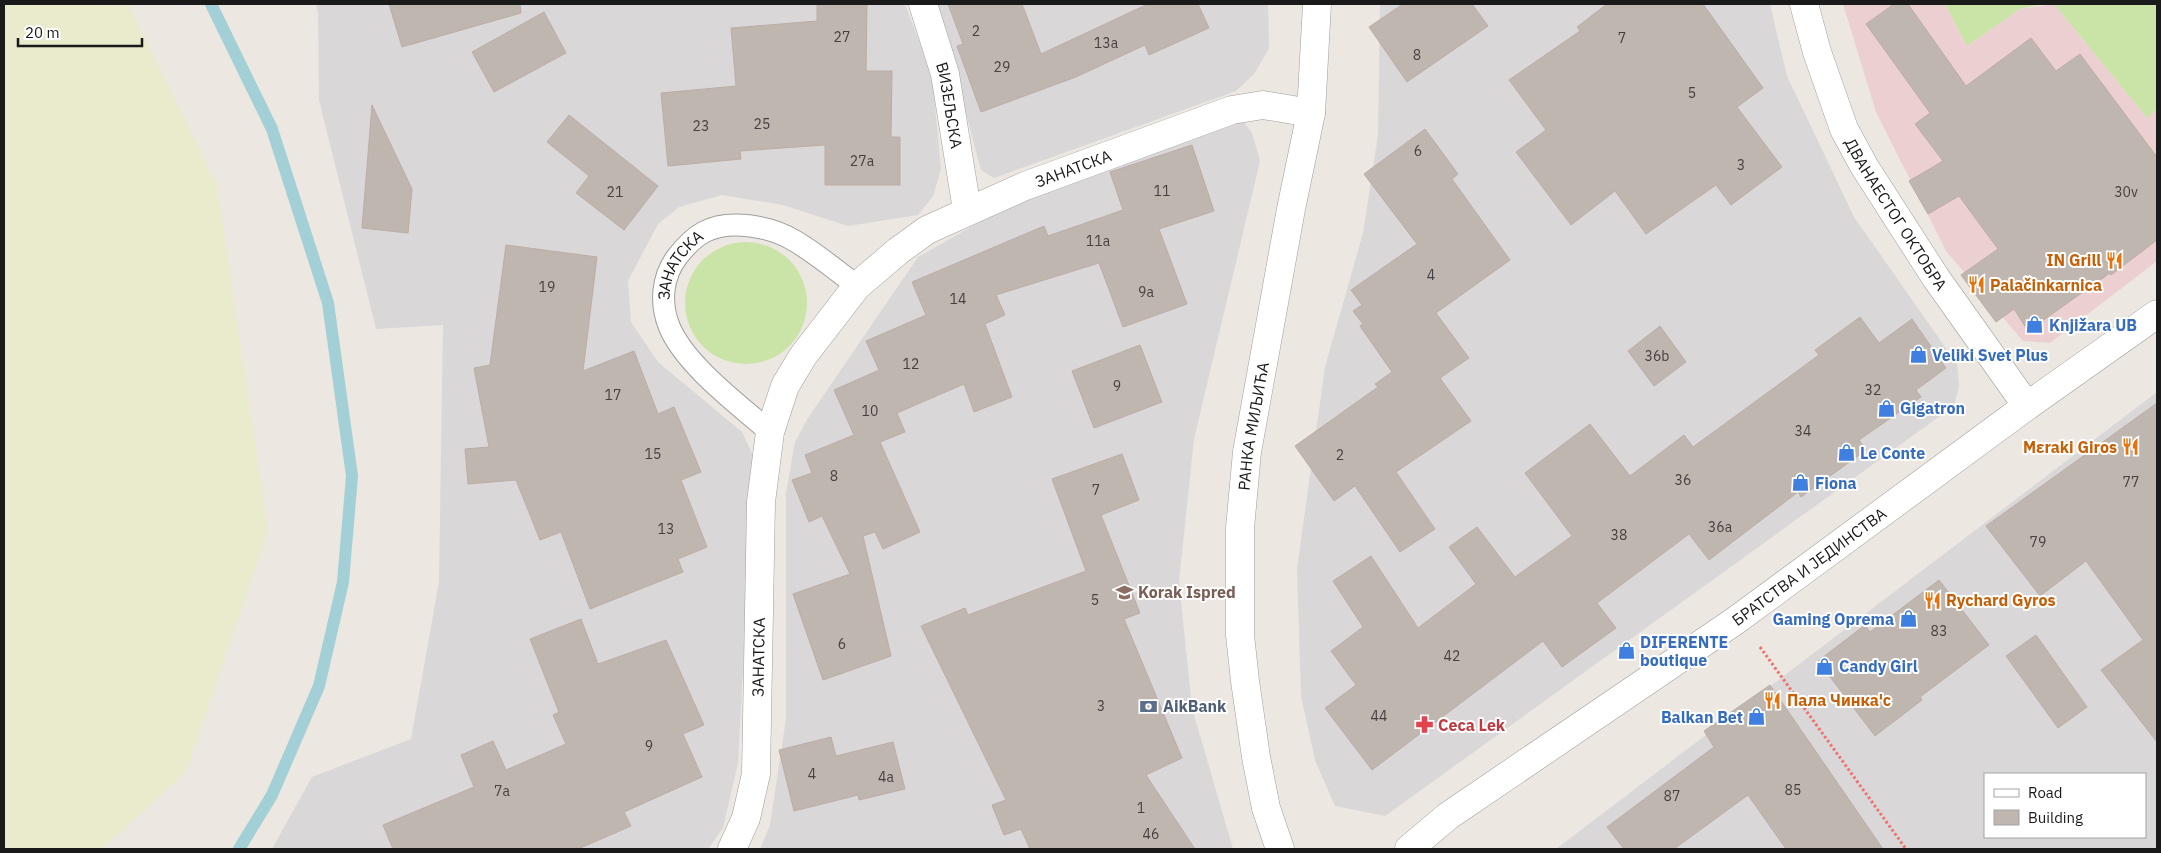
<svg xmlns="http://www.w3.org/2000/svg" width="2161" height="853" viewBox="0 0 2161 853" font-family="'IBM Plex Sans',sans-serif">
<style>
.residential{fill:#d9d7d8;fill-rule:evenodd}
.commercial{fill:#ecd0d1}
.farmland{fill:#eaeacc}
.grass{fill:#cae4a8}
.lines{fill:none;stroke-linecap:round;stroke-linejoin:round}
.stream{stroke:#a3cfd7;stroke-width:12}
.building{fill:#c0b6b0;stroke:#bcada4}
.service-casing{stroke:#9e9e9e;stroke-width:23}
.minor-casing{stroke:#9e9e9e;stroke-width:29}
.tertiary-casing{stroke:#9e9e9e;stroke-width:29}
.path{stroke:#f1706c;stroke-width:3;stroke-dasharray:2.5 2.5;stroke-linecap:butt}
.service{stroke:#fff;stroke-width:21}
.minor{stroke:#fff;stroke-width:28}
.tertiary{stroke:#fff;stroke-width:28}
.labels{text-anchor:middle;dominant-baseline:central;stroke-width:4;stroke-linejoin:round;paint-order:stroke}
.number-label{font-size:14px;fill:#444140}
.street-label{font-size:16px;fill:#1a1a1a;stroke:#fff}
.food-label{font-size:16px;font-weight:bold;fill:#c56008;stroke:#fff;text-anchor:start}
.shop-label{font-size:16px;font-weight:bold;fill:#366cbe;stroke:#fff;text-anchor:start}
.education-label{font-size:16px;font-weight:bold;fill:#785e54;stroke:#fff;text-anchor:start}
.service-label{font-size:16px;font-weight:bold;fill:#4e5e75;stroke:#fff;text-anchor:start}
.health-label{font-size:16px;font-weight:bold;fill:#be3a42;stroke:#fff;text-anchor:start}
</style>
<rect width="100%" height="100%" fill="#ece7e0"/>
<g class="residential">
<path d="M316,4H905L932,75L941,169L933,196L918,215L848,226L783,205L722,195L679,207L658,224L628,281L631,322L658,362L742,432L754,458L738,763L723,828L708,849H272L312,777L411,739L439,582L443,325L376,329L319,100L318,12Z"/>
<path d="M937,4H1268L1269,49L1254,74L1236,91L994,178L981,170Z"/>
<path d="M1380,4H1770L1787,76L1854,217L1957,364L1959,386L1954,406L1385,816L1335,806L1315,760L1301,696L1297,569L1325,367L1363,233L1378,135Z"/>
<path d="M1243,121L1252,133L1260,161L1194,439L1179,581L1192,708L1233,849H760L770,825L786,719V493L795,442L808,418L918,257L1031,193Z"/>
<path d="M2157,392V849H1556ZM1985,774H2145V837H1985Z"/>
</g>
<path class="commercial" d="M1843,4H1945L1967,46L2020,9L2054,4L2147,118L2157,109V261L2050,343L2023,341L1946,251L1876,112Z"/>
<path class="farmland" d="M4,4H128L217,185L268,531L186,772L102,849H4Z"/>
<g class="grass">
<path d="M1945,4H2044L2020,9L1967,46Z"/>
<path d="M2054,4H2157V109L2147,118Z"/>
<circle cx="746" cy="303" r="61"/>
</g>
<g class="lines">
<path class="stream" d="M211,4L272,129L328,303L352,476L343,582L319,686L272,795L239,849"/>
</g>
<g class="building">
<path d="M389,4H520L521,13L402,47Z"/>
<path d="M817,4H867L866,71H892L891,137H900V185H825V145L740,151L741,159L668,166L661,93L736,86L731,28L817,21Z"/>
<path d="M948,4H1022L1041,54L1148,4H1198L1209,28L1149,55L1145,45L1076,77L981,112L957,46L963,44Z"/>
<path d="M1403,4H1472L1488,26L1407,82L1369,27Z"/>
<path d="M1607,4H1703L1763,88L1737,107L1782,167L1731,205L1716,185L1646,234L1615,191L1571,225L1516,152L1546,130L1509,80L1580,31L1577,27Z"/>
<path d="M1894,4H1908L1966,86L2031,38L2056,71L2080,54L2157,157V240L2111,275L2110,273L2028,331L2014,309L1996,322L1961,275L1998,249L1959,196L1928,214L1909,181L1943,161L1915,124L1930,113L1866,24Z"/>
<path d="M544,12L566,53L494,92L472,52Z"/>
<path d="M372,105L412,189L408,233L362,228Z"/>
<path d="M569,115L658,186L624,230L576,193L589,176L547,142Z"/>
<path d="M1425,129L1458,174L1452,179L1510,260L1436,313L1469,358L1440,378L1471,421L1396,472L1435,529L1400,552L1355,486L1334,501L1295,446L1378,387L1375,384L1392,372L1360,326L1363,324L1353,311L1362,305L1351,290L1417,244L1364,174Z"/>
<path d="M1192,145L1214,211L1159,229L1187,304L1123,327L1099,263L996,295L1005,315L985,324L1012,397L974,412L964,384L897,413L905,432L880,442L920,532L883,549L875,532L863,536L891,656L823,680L793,594L850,574L822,516L809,522L792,480L812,473L805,455L854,435L834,390L879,370L866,341L926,315L912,282L1044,226L1048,236L1123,210L1110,172Z"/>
<path d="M506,245L597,257L583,371L634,351L658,414L674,407L701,472L681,480L707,547L678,559L683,572L590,609L561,532L540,540L516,480L468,484L465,449L489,447L474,368L490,365Z"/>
<path d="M1860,317L1879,343L1912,319L1946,368L1916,390L1921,397L1859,440L1866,450L1801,497L1798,492L1709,560L1689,534L1597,603L1616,628L1562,667L1543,641L1372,770L1325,708L1356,685L1331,651L1363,627L1333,581L1371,556L1418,628L1476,584L1449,547L1477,527L1515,577L1572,536L1525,473L1590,424L1630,476L1684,435L1693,447L1819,355L1815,350Z"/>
<path d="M1660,326L1686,362L1654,386L1628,351Z"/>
<path d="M1140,345L1162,402L1094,428L1072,371Z"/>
<path d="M2157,403V742L2101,670L2143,640L2086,561L2040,596L1986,526Z"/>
<path d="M1122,454L1139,500L1101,515L1140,613L1124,619L1182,758L1146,775L1195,849H1030L1021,829L1004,835L992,805L1006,800L921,626L965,608L968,615L1086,571L1052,479Z"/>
<path d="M1939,580L1989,645L1920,697L1922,700L1875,736L1818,661L1865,625L1870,632Z"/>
<path d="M581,619L598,664L666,640L704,725L683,734L702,777L624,812L631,826L578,849H393L383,825L474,787L461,755L493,741L506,770L566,744L553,715L559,712L530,639Z"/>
<path d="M2036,635L2087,707L2058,728L2006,656Z"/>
<path d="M1770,685L1883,849H1786L1748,795L1674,849H1624L1607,827L1714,747L1704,731Z"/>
<path d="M831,737L836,756L893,742L905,789L859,800L858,795L794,811L779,750Z"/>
</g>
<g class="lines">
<defs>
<g id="service">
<path id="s1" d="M770,432C739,405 684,364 669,326C660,303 662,277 677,257C684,248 693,238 704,232C730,218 772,227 795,241C817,254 837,271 857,286"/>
</g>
<g id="minor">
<path id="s2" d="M923,4L945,74L967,210"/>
<path id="s3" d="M1804,4L1817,52L1844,129L1864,166L1936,278L2027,406"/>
<path id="s4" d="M732,849L746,818L756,774L761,502L770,432L785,386L803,356L857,286L898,251L927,230L1025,186L1232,110L1263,105L1311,113"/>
<path id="s5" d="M1280,849L1266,808L1256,757L1245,681L1240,635V528L1247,452L1291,209L1311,113L1317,4"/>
</g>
<g id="tertiary">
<path id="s6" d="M1409,849L1448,816L1735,621L2027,406L2157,314"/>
</g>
</defs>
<use href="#service" class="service-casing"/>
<use href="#minor" class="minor-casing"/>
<use href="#tertiary" class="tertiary-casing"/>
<path class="path" d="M1760,647L1906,849"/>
<use href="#service" class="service"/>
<use href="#minor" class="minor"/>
<use href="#tertiary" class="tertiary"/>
</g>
<defs>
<symbol id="restaurant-bare" viewBox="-9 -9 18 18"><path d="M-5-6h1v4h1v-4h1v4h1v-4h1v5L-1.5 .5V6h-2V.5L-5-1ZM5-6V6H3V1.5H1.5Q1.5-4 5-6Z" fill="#e8710a" stroke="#fff" stroke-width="2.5" paint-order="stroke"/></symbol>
<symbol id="shop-bare" viewBox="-9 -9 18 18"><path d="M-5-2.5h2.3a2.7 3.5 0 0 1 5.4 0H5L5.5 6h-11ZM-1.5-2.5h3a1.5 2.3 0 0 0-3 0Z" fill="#3f7fe0" stroke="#fff" stroke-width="2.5" paint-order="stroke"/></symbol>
<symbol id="school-bare" viewBox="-9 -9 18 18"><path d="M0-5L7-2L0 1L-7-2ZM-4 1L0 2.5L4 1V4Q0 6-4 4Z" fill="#8d6e63" stroke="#fff" stroke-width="2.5" paint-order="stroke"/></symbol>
<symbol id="bank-bare" viewBox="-9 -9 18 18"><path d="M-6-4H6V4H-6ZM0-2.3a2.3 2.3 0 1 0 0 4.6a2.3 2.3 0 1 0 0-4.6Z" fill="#5c6f8a" stroke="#fff" stroke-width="2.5" paint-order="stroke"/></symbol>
<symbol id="pharmacy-bare" viewBox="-9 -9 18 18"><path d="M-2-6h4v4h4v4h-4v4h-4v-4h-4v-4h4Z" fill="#e0444e" stroke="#fff" stroke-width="2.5" paint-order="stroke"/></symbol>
</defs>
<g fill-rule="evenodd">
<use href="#restaurant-bare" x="2102" y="248" width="25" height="25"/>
<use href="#restaurant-bare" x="1964" y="272" width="25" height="25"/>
<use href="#shop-bare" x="2022" y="312" width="25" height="25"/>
<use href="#shop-bare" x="1906" y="342" width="25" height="25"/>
<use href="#shop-bare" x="1874" y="396" width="25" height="25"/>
<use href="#restaurant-bare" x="2118" y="434" width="25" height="25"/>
<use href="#shop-bare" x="1834" y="440" width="25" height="25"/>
<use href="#shop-bare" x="1788" y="470" width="25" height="25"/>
<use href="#school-bare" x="1112" y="580" width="25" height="25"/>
<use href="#restaurant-bare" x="1920" y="588" width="25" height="25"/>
<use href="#shop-bare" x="1896" y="606" width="25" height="25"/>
<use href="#shop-bare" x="1614" y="638" width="25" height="25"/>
<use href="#shop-bare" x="1812" y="654" width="25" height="25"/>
<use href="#restaurant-bare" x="1760" y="688" width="25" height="25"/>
<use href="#bank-bare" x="1136" y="694" width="25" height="25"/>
<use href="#shop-bare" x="1744" y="704" width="25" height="25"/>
<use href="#pharmacy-bare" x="1412" y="712" width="25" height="25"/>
</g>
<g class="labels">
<g class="number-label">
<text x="976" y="31">2</text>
<text x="842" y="37">27</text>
<text x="1622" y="38">7</text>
<text x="1106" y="43">13a</text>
<text x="1417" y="55">8</text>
<text x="1002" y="67">29</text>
<text x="1692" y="93">5</text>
<text x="762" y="124">25</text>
<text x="701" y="126">23</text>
<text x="1418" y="151">6</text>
<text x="862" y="161">27a</text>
<text x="1741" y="165">3</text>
<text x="1162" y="191">11</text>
<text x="615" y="192">21</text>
<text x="2126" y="192">30v</text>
<text x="1098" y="241">11a</text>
<text x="1431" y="275">4</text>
<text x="547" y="287">19</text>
<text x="1146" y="292">9a</text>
<text x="958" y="299">14</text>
<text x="1657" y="356">36b</text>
<text x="911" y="364">12</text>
<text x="1117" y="386">9</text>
<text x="1873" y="390">32</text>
<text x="613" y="395">17</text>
<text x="870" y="411">10</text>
<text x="1803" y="431">34</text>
<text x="653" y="454">15</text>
<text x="1340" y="455">2</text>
<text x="834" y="476">8</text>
<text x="1683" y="480">36</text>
<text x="2131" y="482">77</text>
<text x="1096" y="490">7</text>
<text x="1720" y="527">36a</text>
<text x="666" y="529">13</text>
<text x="1619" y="535">38</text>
<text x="2038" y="542">79</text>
<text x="1095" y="600">5</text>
<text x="1939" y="631">83</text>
<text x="842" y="644">6</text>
<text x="1452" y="656">42</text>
<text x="1101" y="706">3</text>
<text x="1379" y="716">44</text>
<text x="649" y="746">9</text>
<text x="812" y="774">4</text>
<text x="886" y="777">4a</text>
<text x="1793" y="790">85</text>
<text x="502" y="791">7a</text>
<text x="1672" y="796">87</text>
<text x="1141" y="808">1</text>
<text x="1151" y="834">46</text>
</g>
<g class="street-label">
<text stroke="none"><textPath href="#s2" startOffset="105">ВИЗЕЉСКА</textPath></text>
<text stroke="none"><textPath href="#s4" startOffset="842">ЗАНАТСКА</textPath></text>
<text stroke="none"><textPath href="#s3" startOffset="231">ДВАНАЕСТОГ ОКТОБРА</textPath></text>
<text stroke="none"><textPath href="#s1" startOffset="214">ЗАНАТСКА</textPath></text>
<text stroke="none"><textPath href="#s5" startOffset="428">РАНКА МИЉИЋА</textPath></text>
<text stroke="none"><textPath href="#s6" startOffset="490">БРАТСТВА И ЈЕДИНСТВА</textPath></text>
<text stroke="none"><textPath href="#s4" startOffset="196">ЗАНАТСКА</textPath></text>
</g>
<g class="food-label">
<text x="2101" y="260" text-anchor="end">IN Grill</text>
<text x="1990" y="285">Palačinkarnica</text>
<text x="2117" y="447" text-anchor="end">Mεraki Giros</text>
<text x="1946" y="600">Rychard Gyros</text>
<text x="1787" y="700">Пала Чинка'с</text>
</g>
<g class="shop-label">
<text x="2049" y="325">Knjižara UB</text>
<text x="1932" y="355">Veliki Svet Plus</text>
<text x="1900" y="408">Gigatron</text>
<text x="1860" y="453">Le Conte</text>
<text x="1815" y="483">Fiona</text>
<text x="1894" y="619" text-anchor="end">Gaming Oprema</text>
<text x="1640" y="642">DIFERENTE<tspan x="1640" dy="18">boutique</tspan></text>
<text x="1839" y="666">Candy Girl</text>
<text x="1743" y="717" text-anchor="end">Balkan Bet</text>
</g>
<g class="education-label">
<text x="1138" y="592">Korak Ispred</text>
</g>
<g class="service-label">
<text x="1163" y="706">AikBank</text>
</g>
<g class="health-label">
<text x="1438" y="725">Ceca Lek</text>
</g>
</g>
<rect width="2161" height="853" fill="none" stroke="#1a1a1a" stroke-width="10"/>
<rect x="1984" y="773" width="162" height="65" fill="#ffffff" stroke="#a3a3a3"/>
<rect x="1994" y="789" width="25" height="8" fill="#ffffff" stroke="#a3a3a3"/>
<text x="2028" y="798" font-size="15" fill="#1a1a1a">Road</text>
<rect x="1994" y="810" width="25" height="15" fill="#c0b6b0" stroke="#a3a3a3"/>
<text x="2028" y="823" font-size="15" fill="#1a1a1a">Building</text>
<path d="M18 38v8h124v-8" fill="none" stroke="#1a1a1a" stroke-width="2.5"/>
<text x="25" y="38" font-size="15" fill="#1a1a1a" stroke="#ffffff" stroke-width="4" paint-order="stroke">20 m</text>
</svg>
